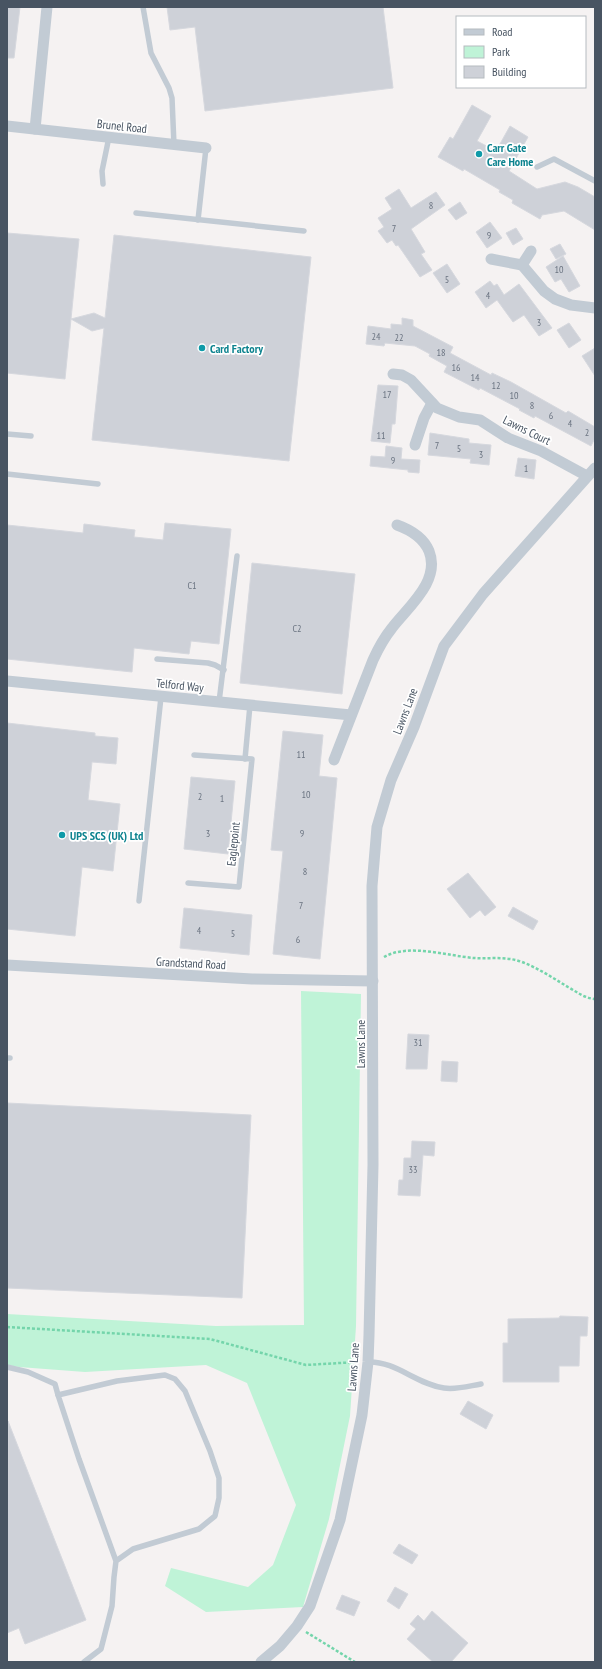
<svg xmlns="http://www.w3.org/2000/svg" width="602" height="1669" viewBox="0 0 602 1669" font-family="'PT Sans Narrow',sans-serif">
<style>
.green{fill:#bff3d7}
.building{fill:#ced1d8;stroke:#d6d8de}
.lines{fill:none;stroke-linecap:round;stroke-linejoin:round}
.path{stroke:#74d5ab;stroke-width:2.5;stroke-dasharray:3 2;stroke-linecap:butt}
.service{stroke:#c2cbd4;stroke-width:5.5}
.minor{stroke:#c2cbd4;stroke-width:11}
.culture-dot{fill:#0f9aa8;stroke:#fff;stroke-width:1.5}
.labels{text-anchor:middle;dominant-baseline:central;stroke-width:3.5;stroke-linejoin:round;paint-order:stroke}
.number-label{font-size:10px;fill:#6a7380}
.street-label{font-size:12px;fill:#485462;stroke:#fff}
.culture-label{font-size:12px;font-weight:bold;fill:#0d838f;stroke:#fff;text-anchor:start}
</style>
<rect width="100%" height="100%" fill="#f5f2f2"/>
<path class="green" d="M301,991L361,994L356,1326L350,1416L329,1519L303,1607L206,1612L165,1586L171,1568L248,1587L273,1565L296,1505L247,1383L206,1365L85,1372L19,1367L7,1365V1314L216,1326L304,1325Z"/>
<g class="building">
<path d="M7,7H20L14,58H7Z"/>
<path d="M167,7H383L393,88L205,111L195,27L170,30Z"/>
<path d="M472,105L491,116L477,141L496,151L510,126L528,137L509,171L537,189L565,182L578,187L595,197V230L564,211L542,215L540,219L512,203L513,200L499,192L500,190L464,169L463,171L438,157L450,137L453,139Z"/>
<path d="M399,189L411,208L436,192L445,205L411,229L425,252L421,254L432,270L420,277L398,245L396,246L392,240L387,243L378,231L384,227L378,218L392,209L385,198Z"/>
<path d="M460,202L467,213L456,220L448,210Z"/>
<path d="M490,222L502,238L487,248L476,232Z"/>
<path d="M516,228L523,239L513,245L506,233Z"/>
<path d="M7,233L79,239L71,319L94,313L105,318L114,235L311,257L289,461L92,440L104,328L92,331L71,319L65,379L7,373Z"/>
<path d="M560,244L566,254L556,259L550,249Z"/>
<path d="M563,256L580,286L569,292L561,279L555,282L546,267Z"/>
<path d="M447,264L460,284L447,293L433,273Z"/>
<path d="M490,281L494,286L497,284L504,295L519,284L552,328L539,336L524,315L513,322L497,300L486,308L475,292Z"/>
<path d="M402,318L413,320V326L453,347L450,353L491,375L492,373L511,382L566,413L568,411L595,427V438L591,446L535,416L534,418L519,410L520,409L480,388L479,390L444,372L447,366L429,356L430,354L415,346L385,343L384,346L366,344L368,326L391,329V324L402,325Z"/>
<path d="M569,323L581,340L569,348L557,330Z"/>
<path d="M595,348V376L582,356Z"/>
<path d="M378,385L398,386L395,424H392L390,443L371,441Z"/>
<path d="M430,433L469,439V443L491,445L489,465L470,463L471,459L428,455Z"/>
<path d="M386,446L402,448L401,459L420,460L419,473L408,472V470L370,466L371,456L385,457Z"/>
<path d="M518,458L536,460L534,479L515,476Z"/>
<path d="M165,523L231,529L219,644L191,641L189,654L134,648L132,672L7,659V525L83,533L84,524L135,530L134,537L163,540Z"/>
<path d="M252,563L355,574L342,694L240,683Z"/>
<path d="M7,723L95,733V736L118,738L116,764L92,762L88,800L120,804L113,871L82,867L75,936L7,929Z"/>
<path d="M283,731L323,735L319,776L337,778L320,959L273,954L283,851L271,850Z"/>
<path d="M191,777L235,781L228,854L184,849Z"/>
<path d="M468,873L496,907L485,916L480,910L470,918L447,889Z"/>
<path d="M513,907L538,921L533,930L508,916Z"/>
<path d="M184,908L252,915L249,955L180,948Z"/>
<path d="M408,1034L429,1035L427,1069H406Z"/>
<path d="M442,1061L458,1062L457,1082L441,1081Z"/>
<path d="M7,1103L251,1115L242,1298L7,1288Z"/>
<path d="M412,1141L435,1142L434,1156L423,1155L420,1196L398,1195L399,1180H403L404,1158H411Z"/>
<path d="M560,1316L588,1317L587,1336H580L579,1366H559V1382H503V1343H508V1319L559,1318Z"/>
<path d="M468,1401L493,1415L486,1429L460,1414Z"/>
<path d="M8,1421L86,1620L25,1644L19,1628L7,1633Z"/>
<path d="M399,1544L418,1555L412,1564L393,1553Z"/>
<path d="M395,1587L408,1594L399,1609L387,1601Z"/>
<path d="M342,1595L360,1602L354,1616L336,1609Z"/>
<path d="M432,1611L468,1643L451,1662H433L407,1639L416,1629L410,1624L418,1615L424,1621Z"/>
</g>
<g class="lines">
<g class="path">
<path d="M384,957C408,943 448,956 474,958C490,959 506,956 522,962C538,968 553,978 568,987C577,992 584,998 595,999"/>
<path d="M7,1327L210,1339L306,1365L357,1362"/>
<path d="M306,1632L355,1662"/>
</g>
<g class="service">
<path d="M143,7L151,53L169,88L172,98L174,145"/>
<path d="M537,167L554,159L595,181"/>
<path d="M103,184L102,171L109,137"/>
<path d="M136,213L304,231"/>
<path d="M198,220L206,148"/>
<path d="M7,434L31,436"/>
<path d="M7,474L98,484"/>
<path d="M157,659L208,663L215,665L224,670"/>
<path d="M219,702L237,556"/>
<path d="M245,759L250,705"/>
<path d="M188,883L239,887L252,759L194,755"/>
<path d="M139,901L161,697"/>
<path d="M7,1058H10"/>
<path d="M368,1362C396,1361 416,1384 444,1388C456,1390 469,1386 481,1384"/>
<path d="M7,1367L28,1372L55,1384L58,1395"/>
<path d="M84,1662L101,1649L112,1606L114,1577L116,1561L79,1459L58,1395L117,1381L165,1375L175,1379L185,1391L210,1451L219,1478V1498L215,1516L199,1529L133,1549L116,1561"/>
</g>
<g class="minor">
<path d="M7,126L206,148"/>
<path d="M35,129L47,7"/>
<path d="M491,259L522,265L544,291L555,299L571,305L595,308"/>
<path d="M522,265L531,251"/>
<path d="M393,374L402,375L411,380L437,408L459,417L480,420L508,438L541,451L587,476"/>
<path d="M415,445L424,418L432,403"/>
<path d="M7,681L351,715"/>
<path d="M334,760L373,660C378,649 384,638 392,628C408,607 441,581 429,551C423,537 411,530 397,525"/>
<path d="M7,965L252,979L373,981"/>
<path d="M261,1662L280,1646L297,1626L310,1606L340,1520L362,1415L368,1362L369,1335L373,1165L372,886L377,827L391,780L414,727L444,646L483,594L595,468"/>
</g>
</g>
<g class="culture-dot">
<circle cx="479" cy="154" r="4"/>
<circle cx="202" cy="348" r="4"/>
<circle cx="62" cy="835" r="4"/>
</g>
<g class="labels">
<g class="number-label">
<text x="431" y="205">8</text>
<text x="394" y="228">7</text>
<text x="489" y="235">9</text>
<text x="559" y="269">10</text>
<text x="447" y="279">5</text>
<text x="488" y="295">4</text>
<text x="539" y="322">3</text>
<text x="376" y="336">24</text>
<text x="399" y="337">22</text>
<text x="441" y="352">18</text>
<text x="456" y="367">16</text>
<text x="475" y="377">14</text>
<text x="496" y="385">12</text>
<text x="387" y="394">17</text>
<text x="514" y="395">10</text>
<text x="532" y="405">8</text>
<text x="551" y="415">6</text>
<text x="570" y="423">4</text>
<text x="587" y="432">2</text>
<text x="381" y="435">11</text>
<text x="437" y="445">7</text>
<text x="459" y="448">5</text>
<text x="481" y="454">3</text>
<text x="393" y="460">9</text>
<text x="526" y="468">1</text>
<text x="192" y="585">C1</text>
<text x="297" y="628">C2</text>
<text x="301" y="754">11</text>
<text x="306" y="794">10</text>
<text x="200" y="796">2</text>
<text x="222" y="798">1</text>
<text x="208" y="833">3</text>
<text x="302" y="833">9</text>
<text x="305" y="871">8</text>
<text x="301" y="905">7</text>
<text x="199" y="930">4</text>
<text x="233" y="933">5</text>
<text x="298" y="939">6</text>
<text x="418" y="1042">31</text>
<text x="413" y="1169">33</text>
</g>
<g class="street-label">
<text transform="translate(122 126) rotate(6)">Brunel Road</text>
<text transform="translate(527 430) rotate(26)">Lawns Court</text>
<text transform="translate(180 685) rotate(6)">Telford Way</text>
<text transform="translate(405 711) rotate(-69)">Lawns Lane</text>
<text transform="translate(233 844) rotate(-84)">Eaglepoint</text>
<text transform="translate(191 963) rotate(3)">Grandstand Road</text>
<text transform="translate(360 1044) rotate(-90)">Lawns Lane</text>
<text transform="translate(353 1367) rotate(-86)">Lawns Lane</text>
</g>
<g class="culture-label">
<text x="487" y="147">Carr Gate<tspan x="487" dy="14">Care Home</tspan></text>
<text x="210" y="348">Card Factory</text>
<text x="70" y="835">UPS SCS (UK) Ltd</text>
</g>
</g>
<rect width="602" height="1669" fill="none" stroke="#485462" stroke-width="16"/>
<rect x="456" y="16" width="130" height="72" fill="#ffffff" stroke="#b6bbc0"/>
<rect x="464" y="29" width="20" height="6" fill="#c2cbd4" stroke="#b6bbc0"/>
<text x="492" y="36" font-size="12" fill="#485462">Road</text>
<rect x="464" y="46" width="20" height="12" fill="#bff3d7" stroke="#b6bbc0"/>
<text x="492" y="56" font-size="12" fill="#485462">Park</text>
<rect x="464" y="66" width="20" height="12" fill="#ced1d8" stroke="#b6bbc0"/>
<text x="492" y="76" font-size="12" fill="#485462">Building</text>
</svg>
